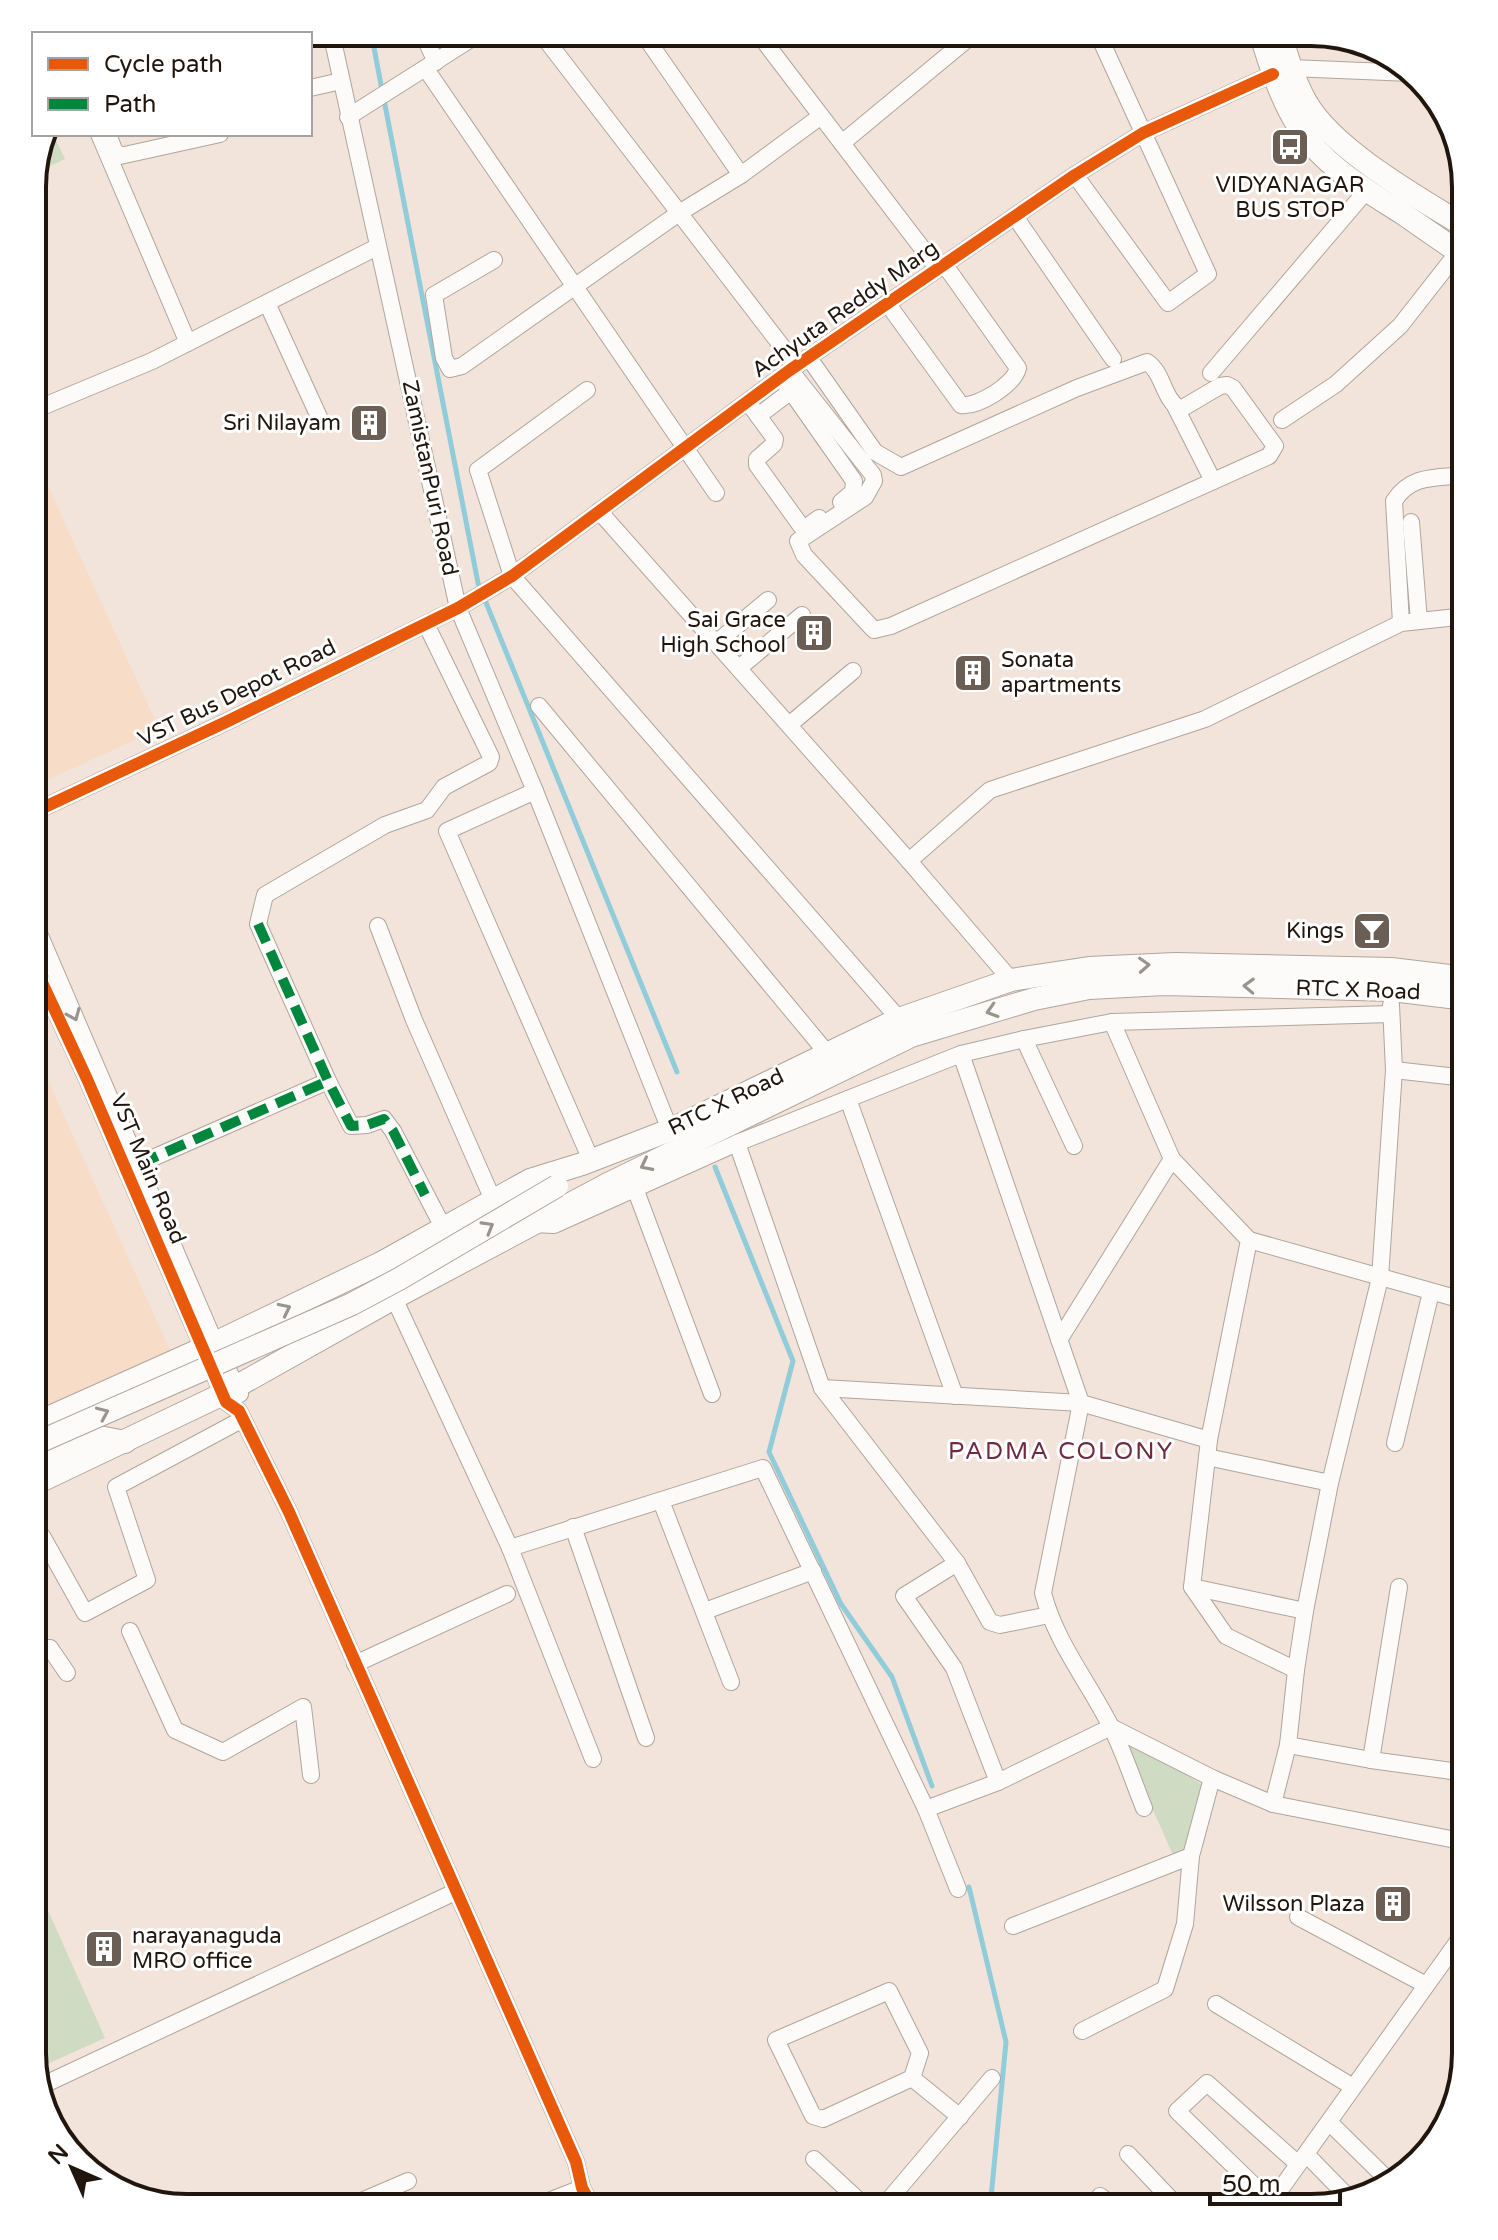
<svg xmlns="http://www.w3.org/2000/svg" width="1498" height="2240" viewBox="0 0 1498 2240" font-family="'Varela Round',sans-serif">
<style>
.built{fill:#f7dcc8}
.green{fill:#d0dbc4}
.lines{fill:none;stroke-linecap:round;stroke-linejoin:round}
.stream{stroke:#90ccd9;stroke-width:5}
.minor-casing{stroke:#b0a59c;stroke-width:18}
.major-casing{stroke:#b0a59c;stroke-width:24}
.minor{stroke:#fdfbf9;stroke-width:16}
.major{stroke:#fdfbf9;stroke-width:22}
.major-bridge-casing{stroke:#b0a59c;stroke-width:24;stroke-linecap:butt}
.major-bridge{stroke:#fdfbf9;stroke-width:22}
.quiet{stroke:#00873e;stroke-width:10;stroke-dasharray:20 10;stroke-linecap:butt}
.cycleway-casing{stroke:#fff;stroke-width:17}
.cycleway{stroke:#e8590c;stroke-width:12}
.oneway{stroke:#9a948f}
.labels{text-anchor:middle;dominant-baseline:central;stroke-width:6;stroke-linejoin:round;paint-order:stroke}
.poi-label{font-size:22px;fill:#21160e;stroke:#fff;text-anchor:end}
.street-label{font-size:22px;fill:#21160e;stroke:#fff}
.neighbourhood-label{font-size:24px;letter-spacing:2px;fill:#702a3f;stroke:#fff}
.rim{fill:none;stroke:#21160e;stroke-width:4}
</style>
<rect width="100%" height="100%" fill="#f2e4da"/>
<g class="built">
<path d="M32,451L159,729L32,787Z"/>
<path d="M32,1045L173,1357L32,1419Z"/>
</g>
<g class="green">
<path d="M42,134H53L65,159L33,174Z"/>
<path d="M1121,1738L1157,1756L1213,1792L1204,1844L1185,1882Z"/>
<path d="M38,1888L105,2038L36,2069L32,2053V1891Z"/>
</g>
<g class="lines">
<g class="stream">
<path d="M371,32L382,90"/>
<path d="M384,100L478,583L677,1072"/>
<path d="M715,1167L793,1361L769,1452L841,1604L892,1677L932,1786"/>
<path d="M969,1887L1006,2042L990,2208"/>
</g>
<defs>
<g id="minor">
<path d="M331,32L458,608L535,791L670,1130"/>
<path d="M422,32L436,62"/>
<path d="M540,32L797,366"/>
<path d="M642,32L741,175"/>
<path d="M757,32L938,269"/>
<path d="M1291,68L1411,73"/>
<path d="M426,69L716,493"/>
<path d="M310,88L341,81"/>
<path d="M348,117L482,32"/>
<path d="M99,134L188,343"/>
<path d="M110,139L114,150L120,156L220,134"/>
<path d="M842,143L976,32"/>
<path d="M1461,169L1465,226"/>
<path d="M1075,175L1168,303L1208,274L1097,32"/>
<path d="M1016,218L1113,359"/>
<path d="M494,260L434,295L444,358L450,369L462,366L679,213L741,175L821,116"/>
<path d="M267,303L319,417"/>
<path d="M887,303L961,405C978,407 1014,385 1018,368L944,264"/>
<path d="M790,370L873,475L874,481L865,497L798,541L804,555L874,630L891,626L1269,456L1275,446L1233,388L1227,385L1220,386L1181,409C1163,401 1164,373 1147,362L1077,388L901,467L875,452L809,358"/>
<path d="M1211,373L1367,190"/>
<path d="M781,377L854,481L853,492L841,502"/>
<path d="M587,390L478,470L512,576L899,1019"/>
<path d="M748,402L775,439L774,444L757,459V465L801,526H808L819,518"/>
<path d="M1175,406L1213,481"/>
<path d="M32,411L152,361L377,247"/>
<path d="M758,416L791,391"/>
<path d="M1282,420L1336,384L1400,326L1458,252"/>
<path d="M599,511L909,861L1011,980"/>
<path d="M1411,522L1419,621"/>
<path d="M1401,623L1394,501C1411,474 1437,478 1466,475"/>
<path d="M426,624L491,757L489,763L444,787L427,810L385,825L265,895L258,924L328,1081L351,1126L367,1125L384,1119L393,1131L444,1229"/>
<path d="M716,643L768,600"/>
<path d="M739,668L802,615"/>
<path d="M539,706L827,1053"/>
<path d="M789,725L853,671"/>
<path d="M535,791L447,831L591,1160"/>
<path d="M32,813L226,722L458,608L512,576L790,370L1075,175L1143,133L1273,74"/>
<path d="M909,861L990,790L1205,719L1401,623L1466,616"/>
<path d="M32,917L215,1343L240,1394"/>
<path d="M378,926L414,1020L493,1200"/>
<path d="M32,961L87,1079L226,1402L239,1411L289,1512L576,2162L582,2188L593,2208"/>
<path d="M1112,1022L1172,1159L1249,1240L1209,1440L1192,1587L1226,1636L1296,1670"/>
<path d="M1024,1039L1074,1146"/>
<path d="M961,1054L1081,1403L1043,1593C1056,1643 1088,1681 1111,1727C1124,1752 1133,1781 1144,1808"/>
<path d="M1394,1070L1466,1078"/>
<path d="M848,1099L955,1396"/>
<path d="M737,1143L822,1388L957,1563L990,1622L1000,1625L1049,1615"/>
<path d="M139,1164L328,1081"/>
<path d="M636,1191L712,1394"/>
<path d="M534,1224L554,1225L737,1143L961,1054L1024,1039L1112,1022L1391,1014"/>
<path d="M1249,1240L1466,1301"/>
<path d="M394,1298L510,1548L593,1759"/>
<path d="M1059,1340L1172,1159"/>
<path d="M822,1388L1081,1403L1209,1440"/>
<path d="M1395,1443L1431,1292"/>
<path d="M1207,1457L1330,1483"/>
<path d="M661,1501L731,1682"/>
<path d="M573,1527L646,1738"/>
<path d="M32,1539L42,1536L85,1613L147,1580L116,1487L243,1419"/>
<path d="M510,1548L763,1468L926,1809L998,1782L1111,1727L1212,1778L1273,1804L1466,1842"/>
<path d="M957,1563L904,1596L954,1668L998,1782"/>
<path d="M1192,1587L1305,1611"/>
<path d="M705,1611L813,1571"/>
<path d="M130,1631L175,1730L223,1752L303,1707L311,1775"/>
<path d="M32,1648H50L67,1673"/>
<path d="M355,1664L507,1594"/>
<path d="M1288,1745L1371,1760L1466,1773"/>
<path d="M1371,1760L1399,1587"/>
<path d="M1273,1804L1288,1745L1296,1670L1305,1611L1330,1483L1380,1278L1394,1070L1391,1005"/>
<path d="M926,1809L958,1889"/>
<path d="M1298,1917L1426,1985"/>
<path d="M1013,1926L1191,1856"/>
<path d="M1216,2004L1353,2087"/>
<path d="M1082,2031L1165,1989L1185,1924L1191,1856L1212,1778"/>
<path d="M912,2078L823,2119L813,2116L776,2040L889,1991L920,2053L912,2078L960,2117"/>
<path d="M41,2086L455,1892"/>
<path d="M1329,2122L1392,2184"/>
<path d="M1128,2154L1179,2208"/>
<path d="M1306,2154L1349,2198"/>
<path d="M814,2159L867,2208"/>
<path d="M1100,2196L1117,2208"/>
<path d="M285,2201L289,2208"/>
<path d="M1271,2202L1177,2111L1207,2083L1298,2164"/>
<path d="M345,2208L408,2181"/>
<path d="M531,2208L582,2188"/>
<path d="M882,2208L992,2078"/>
<path d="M1267,2208L1466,1930"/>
</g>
<g id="major">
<path d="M1260,32C1270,65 1281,100 1300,129C1325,167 1368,191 1405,215C1425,229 1445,243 1466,257"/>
<path d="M1280,32C1287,56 1294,81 1306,102C1333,150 1419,198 1466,227"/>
<path d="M32,1425L215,1343L381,1263L530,1180L582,1164L670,1130L899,1019L1011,980L1089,968L1175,964L1391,969L1466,978"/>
<path d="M32,1465L99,1437L125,1442"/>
<path d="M32,1485L223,1394L394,1298L606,1185L911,1036L1034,999L1089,988L1164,984L1392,990L1466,999"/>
</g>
</defs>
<use href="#minor" class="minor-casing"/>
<use href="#major" class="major-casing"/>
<use href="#minor" class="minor"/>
<use href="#major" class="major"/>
<defs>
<path id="major-bridge" d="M32,1445L352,1304L399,1279L557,1186"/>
</defs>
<use href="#major-bridge" class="major-bridge-casing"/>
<use href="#major-bridge" class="major-bridge"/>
<g class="quiet">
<path d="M258,924L328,1081L351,1126L367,1125L384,1119L393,1131L425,1195"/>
<path d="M139,1164L328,1081"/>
</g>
<defs>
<g id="cycleway">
<path d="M32,813L226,722L458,608L512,576L790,370L1075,175L1143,133L1273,74"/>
<path d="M32,961L87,1079L226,1402L239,1411L289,1512L576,2162L582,2188L593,2208"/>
</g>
</defs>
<use href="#cycleway" class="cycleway-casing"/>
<use href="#cycleway" class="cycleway"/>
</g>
<defs><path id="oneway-chevron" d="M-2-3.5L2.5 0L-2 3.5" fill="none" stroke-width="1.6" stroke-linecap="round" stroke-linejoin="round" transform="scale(2)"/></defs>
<g class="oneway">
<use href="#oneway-chevron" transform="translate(1144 965) rotate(-3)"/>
<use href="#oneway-chevron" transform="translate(1249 986) rotate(-178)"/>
<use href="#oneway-chevron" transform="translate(992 1011) rotate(163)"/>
<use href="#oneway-chevron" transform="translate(74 1015) rotate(67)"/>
<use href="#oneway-chevron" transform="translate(646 1165) rotate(153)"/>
<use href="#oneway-chevron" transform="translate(488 1227) rotate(-30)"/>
<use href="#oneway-chevron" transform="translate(285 1309) rotate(-26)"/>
<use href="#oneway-chevron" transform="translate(103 1413) rotate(-24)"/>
</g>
<defs>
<symbol id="bus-square" viewBox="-11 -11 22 22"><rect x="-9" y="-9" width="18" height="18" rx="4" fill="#6a5e55" stroke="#fff"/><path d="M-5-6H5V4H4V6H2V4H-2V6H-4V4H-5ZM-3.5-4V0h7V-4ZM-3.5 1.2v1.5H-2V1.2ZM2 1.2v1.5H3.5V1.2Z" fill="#fff"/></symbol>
<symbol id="building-square" viewBox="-11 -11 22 22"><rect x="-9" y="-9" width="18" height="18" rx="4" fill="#6a5e55" stroke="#fff"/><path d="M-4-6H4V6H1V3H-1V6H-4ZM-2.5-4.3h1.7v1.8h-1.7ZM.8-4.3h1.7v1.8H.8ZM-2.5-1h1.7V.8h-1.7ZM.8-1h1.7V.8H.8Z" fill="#fff"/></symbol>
<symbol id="bar-square" viewBox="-11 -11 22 22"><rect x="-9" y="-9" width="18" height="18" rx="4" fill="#6a5e55" stroke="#fff"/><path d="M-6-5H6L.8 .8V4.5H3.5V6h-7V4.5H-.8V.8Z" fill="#fff"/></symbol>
</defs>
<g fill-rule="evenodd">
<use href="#bus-square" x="1268" y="125" width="44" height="44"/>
<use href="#building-square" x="347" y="401" width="44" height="44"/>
<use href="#building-square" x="792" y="611" width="44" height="44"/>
<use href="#building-square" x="951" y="651" width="44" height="44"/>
<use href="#bar-square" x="1350" y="909" width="44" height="44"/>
<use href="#building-square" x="1371" y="1882" width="44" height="44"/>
<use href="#building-square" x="82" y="1927" width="44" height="44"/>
</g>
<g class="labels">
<g class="poi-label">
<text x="1290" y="185" text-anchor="middle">VIDYANAGAR<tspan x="1290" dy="25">BUS STOP</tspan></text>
<text x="341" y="423">Sri Nilayam</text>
<text x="786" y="620">Sai Grace<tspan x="786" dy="25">High School</tspan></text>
<text x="1001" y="660" text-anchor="start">Sonata<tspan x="1001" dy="25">apartments</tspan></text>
<text x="1344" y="931">Kings</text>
<text x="1365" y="1904">Wilsson Plaza</text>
<text x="132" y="1936" text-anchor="start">narayanaguda<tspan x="132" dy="25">MRO office</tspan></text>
</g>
<g class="street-label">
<text transform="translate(845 309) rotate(-35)">Achyuta Reddy Marg</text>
<text transform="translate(430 478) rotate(78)">ZamistanPuri Road</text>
<text transform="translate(237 693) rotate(-26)">VST Bus Depot Road</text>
<text transform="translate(1358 990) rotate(2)">RTC X Road</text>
<text transform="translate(726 1102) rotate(-26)">RTC X Road</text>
<text transform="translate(148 1169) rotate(67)">VST Main Road</text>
</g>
<g class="neighbourhood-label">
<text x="1061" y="1451">PADMA COLONY</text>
</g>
</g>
<path d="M0 0H1498V2240H0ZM187 46H1311A141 141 0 0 1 1452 187V2053A141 141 0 0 1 1311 2194H187A141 141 0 0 1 46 2053V187A141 141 0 0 1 187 46Z" fill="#fff" fill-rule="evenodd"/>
<path class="rim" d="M187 46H1311A141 141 0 0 1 1452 187V2053A141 141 0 0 1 1311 2194H187A141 141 0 0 1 46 2053V187A141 141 0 0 1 187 46Z"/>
<rect x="32" y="32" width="280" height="104" fill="#ffffff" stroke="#a6a29f" stroke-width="2"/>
<rect x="48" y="58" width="40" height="12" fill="#e8590c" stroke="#a6a29f" stroke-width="2"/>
<text x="104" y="72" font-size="24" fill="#21160e">Cycle path</text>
<rect x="48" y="98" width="40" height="12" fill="#00873e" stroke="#a6a29f" stroke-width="2"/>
<text x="104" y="112" font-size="24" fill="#21160e">Path</text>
<g transform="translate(72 2168) rotate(315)" stroke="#ffffff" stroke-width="6" paint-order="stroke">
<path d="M0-6L14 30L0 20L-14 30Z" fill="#21160e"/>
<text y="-12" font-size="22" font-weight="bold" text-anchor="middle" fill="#21160e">N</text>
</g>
<path d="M1210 2192v12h130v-12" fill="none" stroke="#21160e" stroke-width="4"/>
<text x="1222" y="2192" font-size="24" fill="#21160e" stroke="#ffffff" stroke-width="6" paint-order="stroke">50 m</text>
</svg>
